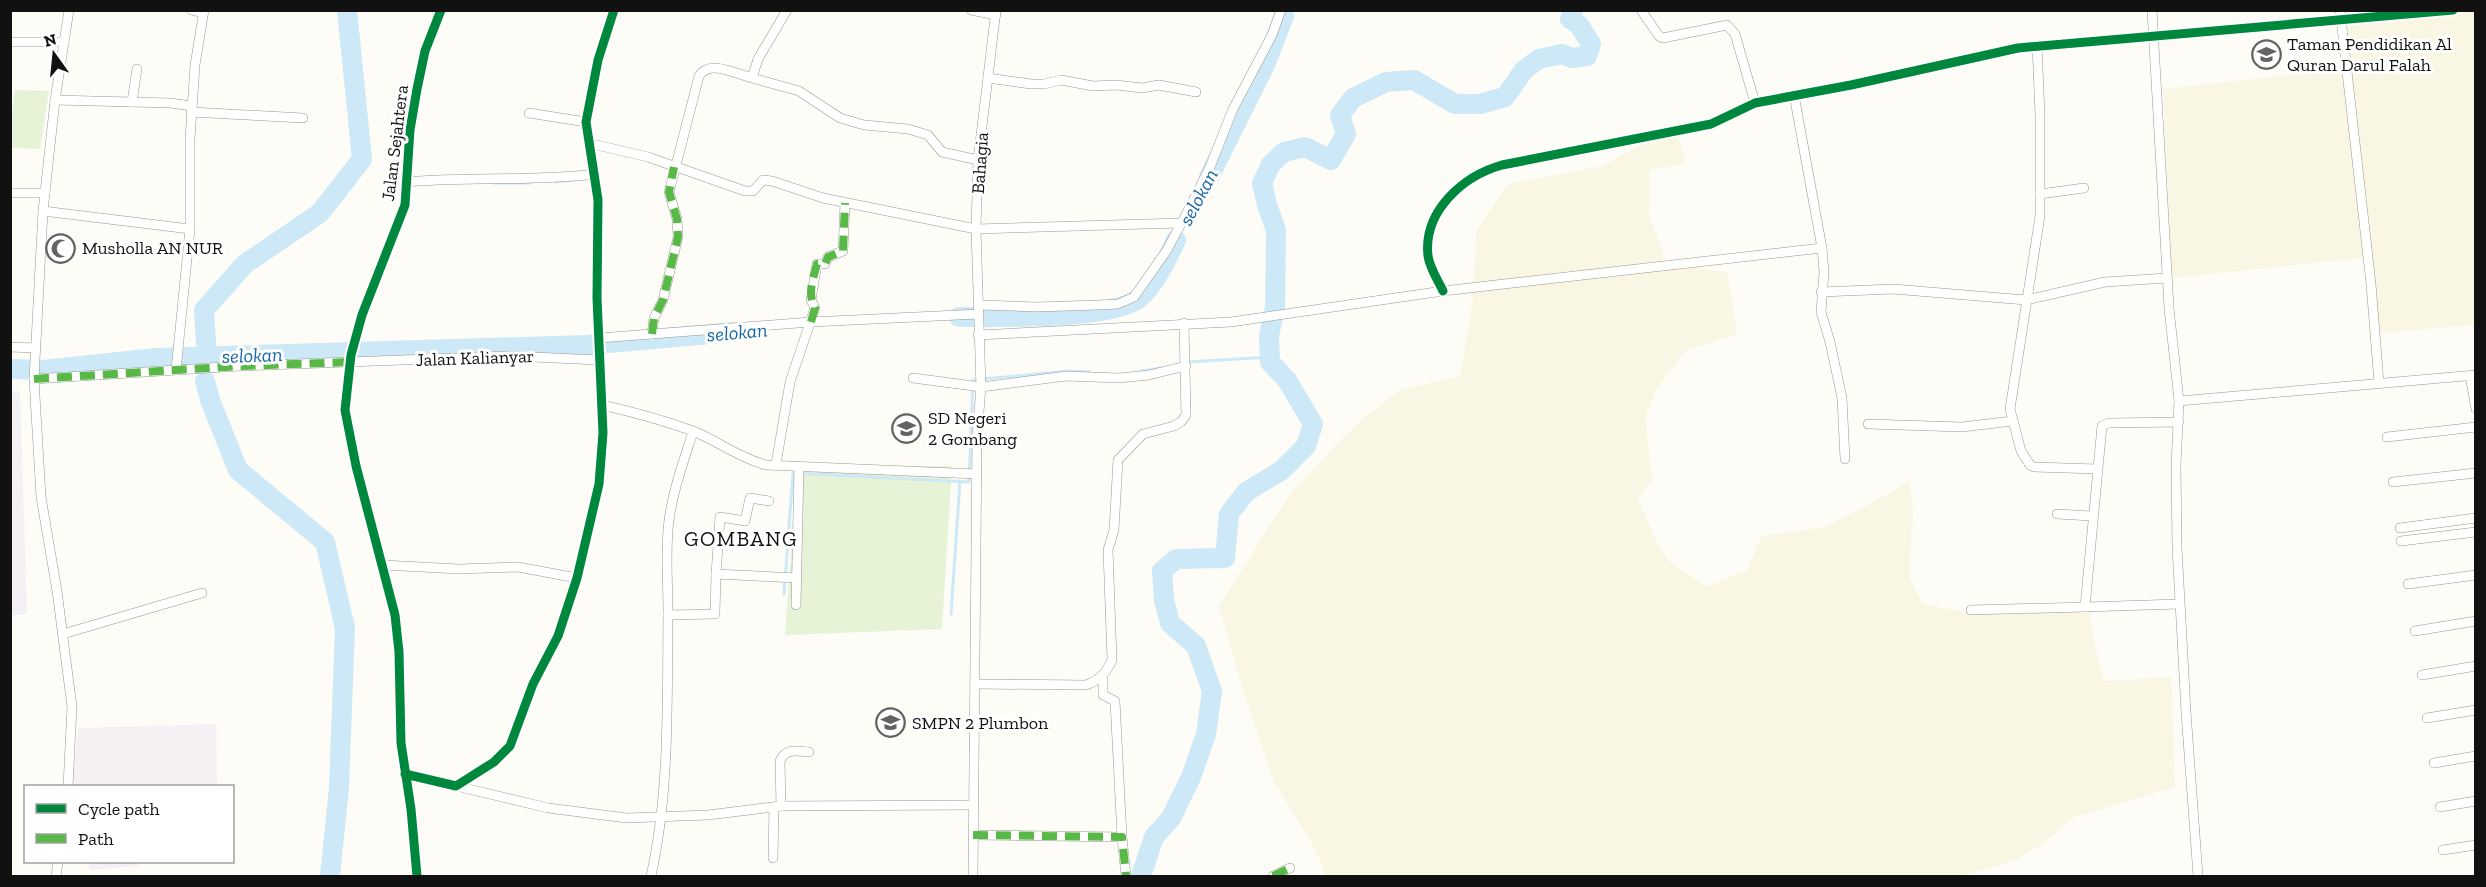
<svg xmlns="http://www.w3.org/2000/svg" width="2486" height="887" viewBox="0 0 2486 887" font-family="'Zilla Slab',serif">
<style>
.industrial{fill:#f5f0f3}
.farmland{fill:#f9f7e4}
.green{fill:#e7f3d7}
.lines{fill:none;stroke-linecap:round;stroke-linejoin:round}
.stream{stroke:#cde8f7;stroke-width:3}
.river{stroke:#cde8f7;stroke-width:20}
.street-casing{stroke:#979795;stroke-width:10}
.street{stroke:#fffffe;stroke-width:9}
.quiet{stroke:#58b947;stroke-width:8;stroke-dasharray:15 8;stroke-linecap:butt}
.cycleway-casing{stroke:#fff;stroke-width:13}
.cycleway{stroke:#00873e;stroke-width:9}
.labels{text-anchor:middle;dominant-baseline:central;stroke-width:6;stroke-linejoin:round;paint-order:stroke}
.poi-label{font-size:18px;fill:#111;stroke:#fff;text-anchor:start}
.street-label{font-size:18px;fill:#111;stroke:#fff}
.water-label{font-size:20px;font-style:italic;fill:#1768a6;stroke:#fff}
.quarter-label{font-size:21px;letter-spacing:1.5px;fill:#111;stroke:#fff}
</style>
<rect width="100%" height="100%" fill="#fdfcf7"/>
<g class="industrial">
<path d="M10,391H20L27,614L11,615Z"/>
<path d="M216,724L217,786H72L78,728Z"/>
<path d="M89,862H139V866L89,870Z"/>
</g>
<g class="farmland">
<path d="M2475,11V325L2378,333L2370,257L2172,278L2163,89L2350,68L2348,24Z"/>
<path d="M1677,133L1686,164L1650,170L1649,215L1666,261L1727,273L1737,334L1685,351L1656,390L1645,418L1652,480L1638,499L1658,544L1669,561L1706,587L1746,571L1762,536L1825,527L1887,495L1910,480L1913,512L1909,577L1923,604L1972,614L2020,613L2055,603L2089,608L2095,648L2104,681L2171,677L2175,787L2072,818L2043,844L2012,862L1959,876H1326L1314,847L1274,782L1244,694L1219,606L1291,492L1361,420L1400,390L1460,376L1472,305L1477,230L1508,184L1602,166L1655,138Z"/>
</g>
<g class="green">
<path d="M15,90L49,91L40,149L11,148V120Z"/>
<path d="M952,466L942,629L785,635L797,467Z"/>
</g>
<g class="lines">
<g class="stream">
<path d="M556,182L582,179"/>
<path d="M493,183H531"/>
<path d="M1188,362L1270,357"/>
<path d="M1141,371L1161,368"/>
<path d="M784,594L793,473L969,482L973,380L1068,371L1090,372"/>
<path d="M951,614L960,481"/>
</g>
<g class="river">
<path d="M1209,177L1265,65L1284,16"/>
<path d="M959,317C995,317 1114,320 1139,298C1155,285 1167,259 1176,240"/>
<path d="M206,343L204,310L245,264L320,213L362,159L347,10"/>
<path d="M10,369L43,370L156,358L587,345L732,332"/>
<path d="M205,381L210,400L238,470L325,542L345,628L339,788L330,876"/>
<path d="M1141,876L1154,837L1171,818L1191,777L1206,734L1212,691L1196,646L1170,623L1164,600L1162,571L1176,559L1225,558L1229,514L1246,492L1282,470L1306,446L1313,424L1287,380L1270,362L1269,336L1275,307L1276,230L1267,205L1262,183L1271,164L1284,152L1305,147L1331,160L1346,134L1340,115L1353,98L1386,82L1414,80L1455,104H1480L1505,97L1524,70L1539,59L1562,54L1572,58L1587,56L1591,44L1579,25L1570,19L1573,10"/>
</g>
<defs>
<g id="street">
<path d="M191,10L203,13"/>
<path d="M971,10L996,15"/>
<path d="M1641,10L1659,36L1663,38L1727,25L1735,34L1755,103"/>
<path d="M2152,10L2169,308L2179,401L2176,466L2177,547L2186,712L2198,876"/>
<path d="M2340,10L2371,284L2379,383"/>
<path d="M10,42H64"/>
<path d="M2037,45L2040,115V216L2010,409L2021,451L2030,465L2034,467L2097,469"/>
<path d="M752,78L799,91L840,118L864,125L908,129L928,135L942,152L978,160"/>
<path d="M988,78L1031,84H1044L1061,80L1093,86L1116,85L1142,88L1159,85L1196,92"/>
<path d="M1794,95L1822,248L1824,272L1821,312L1830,342L1842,398L1845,459"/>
<path d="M55,100L170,103L192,106"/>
<path d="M132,102L137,69"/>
<path d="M191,112L303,118"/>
<path d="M529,113L586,122"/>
<path d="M588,143L648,157L745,191H753L763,180L772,181L823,198L976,229L1181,223"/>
<path d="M407,182C470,176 532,182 595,174"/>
<path d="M10,193H45"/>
<path d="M2040,194L2084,188"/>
<path d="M43,211L190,229"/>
<path d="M1443,291C1438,280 1430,269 1428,256C1423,211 1463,176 1502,165L1711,124L1755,103L1851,85L2018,48L2453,10"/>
<path d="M1821,292L1893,289L2026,300L2105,282L2167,278"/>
<path d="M979,305L1036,307L1098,305L1118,304L1134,297L1167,250L1191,205L1210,167L1233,109L1272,35L1281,10"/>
<path d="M652,334L654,318L663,300L678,237L677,219L669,192L699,76C710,59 736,74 752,78L758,59L787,10"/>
<path d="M978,335L1231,322L1443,291L1822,248"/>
<path d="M599,338L811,322L979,314"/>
<path d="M10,347L36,348"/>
<path d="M176,370L190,229V139L195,65L204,10"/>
<path d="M2470,376L2476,409"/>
<path d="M913,378L981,387L1066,376L1119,378L1149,375L1186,366"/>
<path d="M34,379L240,366L510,356L599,360"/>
<path d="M2179,401L2476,375"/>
<path d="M602,405C633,412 663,420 693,431C718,441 739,458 766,465L977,474"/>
<path d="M2179,422L2109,423L2102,426L2085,607L2179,604"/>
<path d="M1868,424L1962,427L2013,421"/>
<path d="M2387,437L2476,427"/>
<path d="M776,464L790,382L815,308L811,300L817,264H825L828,257L843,251L845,203"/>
<path d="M2393,482L2476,473"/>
<path d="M2057,514L2092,516"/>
<path d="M2400,528L2476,518"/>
<path d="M2401,541L2476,532"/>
<path d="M383,565L459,569L518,567L577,578"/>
<path d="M716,574L720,517L745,521L750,498L769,501"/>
<path d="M2408,584L2476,575"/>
<path d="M796,605L799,467"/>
<path d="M1971,610L2085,607"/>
<path d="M668,615L715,614L716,574L797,578"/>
<path d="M2415,631L2476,621"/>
<path d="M63,634L202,593"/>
<path d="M2422,675L2476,666"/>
<path d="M1103,676V695L1115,701L1122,837"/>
<path d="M975,684L1086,685C1100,680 1106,673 1112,660L1108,550L1114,530L1118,460L1143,434L1174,426L1181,422L1186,415L1184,323"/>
<path d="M2427,718L2476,710"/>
<path d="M2434,763L2476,756"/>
<path d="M405,774L456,786L494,762L510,746L533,684L558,636L577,578L599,484L603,433L597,298L598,200L586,122L598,60L614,10"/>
<path d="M68,786L72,707L57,591L41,497L34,379L43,211L55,100L69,10"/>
<path d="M456,786L548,808L627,818L708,815L781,806L973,805"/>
<path d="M781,806L780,761C785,748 797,751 809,752"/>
<path d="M2440,807L2476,801"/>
<path d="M973,835L1122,837L1126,876"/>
<path d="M2443,850L2476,845"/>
<path d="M773,858L774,807"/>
<path d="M56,876L58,862"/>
<path d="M417,876L411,809L401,743L399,652L395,615L356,466L345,410L351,355L362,315L405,205L410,130L417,89L425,51L441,10"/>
<path d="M651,876C670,791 667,699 668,612C668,581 665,551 669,520C673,490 684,460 693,432"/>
<path d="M973,876L977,436L981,387L976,229L978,160L996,10"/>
<path d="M1273,876L1290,868"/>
</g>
</defs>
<use href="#street" class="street-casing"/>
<use href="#street" class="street"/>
<g class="quiet">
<path d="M811,322L815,308C807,294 813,279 817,264H825L828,257L843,251L845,203"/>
<path d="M652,334L654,318L663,300L678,237L677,219L669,192L674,167"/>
<path d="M34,379L240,366L350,362"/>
<path d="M973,835L1122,837L1126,876"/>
<path d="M1273,876L1290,868"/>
</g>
<defs>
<g id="cycleway">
<path d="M1443,291C1438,280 1430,269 1428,256C1423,211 1463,176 1502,165L1711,124L1755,103L1851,85L2018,48L2453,10"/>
<path d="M405,774L456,786L494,762L510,746L533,684L558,636L577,578L599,484L603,433L597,298L598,200L586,122L598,60L614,10"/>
<path d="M417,876L411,809L401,743L399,652L395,615L356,466L345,410L351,355L362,315L405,205L410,130L417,89L425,51L441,10"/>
</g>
</defs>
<use href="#cycleway" class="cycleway-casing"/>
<use href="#cycleway" class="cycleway"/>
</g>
<defs>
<symbol id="school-ring" viewBox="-11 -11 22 22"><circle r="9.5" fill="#fff" stroke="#646362" stroke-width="1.5"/><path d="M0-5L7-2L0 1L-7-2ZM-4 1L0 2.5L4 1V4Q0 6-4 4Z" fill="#646362"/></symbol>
<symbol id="mosque-ring" viewBox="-11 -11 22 22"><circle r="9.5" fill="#fff" stroke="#646362" stroke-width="1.5"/><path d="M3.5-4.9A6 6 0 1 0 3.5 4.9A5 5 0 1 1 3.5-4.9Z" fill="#646362"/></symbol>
</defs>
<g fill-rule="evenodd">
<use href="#school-ring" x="2250" y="38" width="33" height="33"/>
<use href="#mosque-ring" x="44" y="232" width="33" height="33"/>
<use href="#school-ring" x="890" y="412" width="33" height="33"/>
<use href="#school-ring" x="874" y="706" width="33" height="33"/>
</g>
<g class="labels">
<g class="poi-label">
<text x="2287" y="44">Taman Pendidikan Al<tspan x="2287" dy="21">Quran Darul Falah</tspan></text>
<text x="82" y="248">Musholla AN NUR</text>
<text x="928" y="418">SD Negeri<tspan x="928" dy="21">2 Gombang</tspan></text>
<text x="912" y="723">SMPN 2 Plumbon</text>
</g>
<g class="street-label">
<text transform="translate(395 143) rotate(-83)">Jalan Sejahtera</text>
<text transform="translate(980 163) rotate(-86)">Bahagia</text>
<text transform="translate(475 358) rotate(-2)">Jalan Kalianyar</text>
</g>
<g class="water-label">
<text transform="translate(1198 197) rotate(-62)">selokan</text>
<text transform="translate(737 332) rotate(-5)">selokan</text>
<text transform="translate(252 355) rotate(-2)">selokan</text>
</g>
<g class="quarter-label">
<text x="741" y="538">GOMBANG</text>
</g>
</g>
<rect width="2486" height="887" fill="none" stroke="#111111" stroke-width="24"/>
<rect x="24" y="785" width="210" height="78" fill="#ffffff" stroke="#a0a0a0" stroke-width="1.5"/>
<rect x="36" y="804" width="30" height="9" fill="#00873e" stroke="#a0a0a0" stroke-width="1.5"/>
<text x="78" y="815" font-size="18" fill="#111111">Cycle path</text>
<rect x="36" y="834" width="30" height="9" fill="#58b947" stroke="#a0a0a0" stroke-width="1.5"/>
<text x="78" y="845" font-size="18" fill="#111111">Path</text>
<g transform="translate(54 54) rotate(345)" stroke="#ffffff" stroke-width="4.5" paint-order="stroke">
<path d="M0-4.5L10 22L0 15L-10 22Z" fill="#111111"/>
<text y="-9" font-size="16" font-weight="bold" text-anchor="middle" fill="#111111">N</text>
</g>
</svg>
